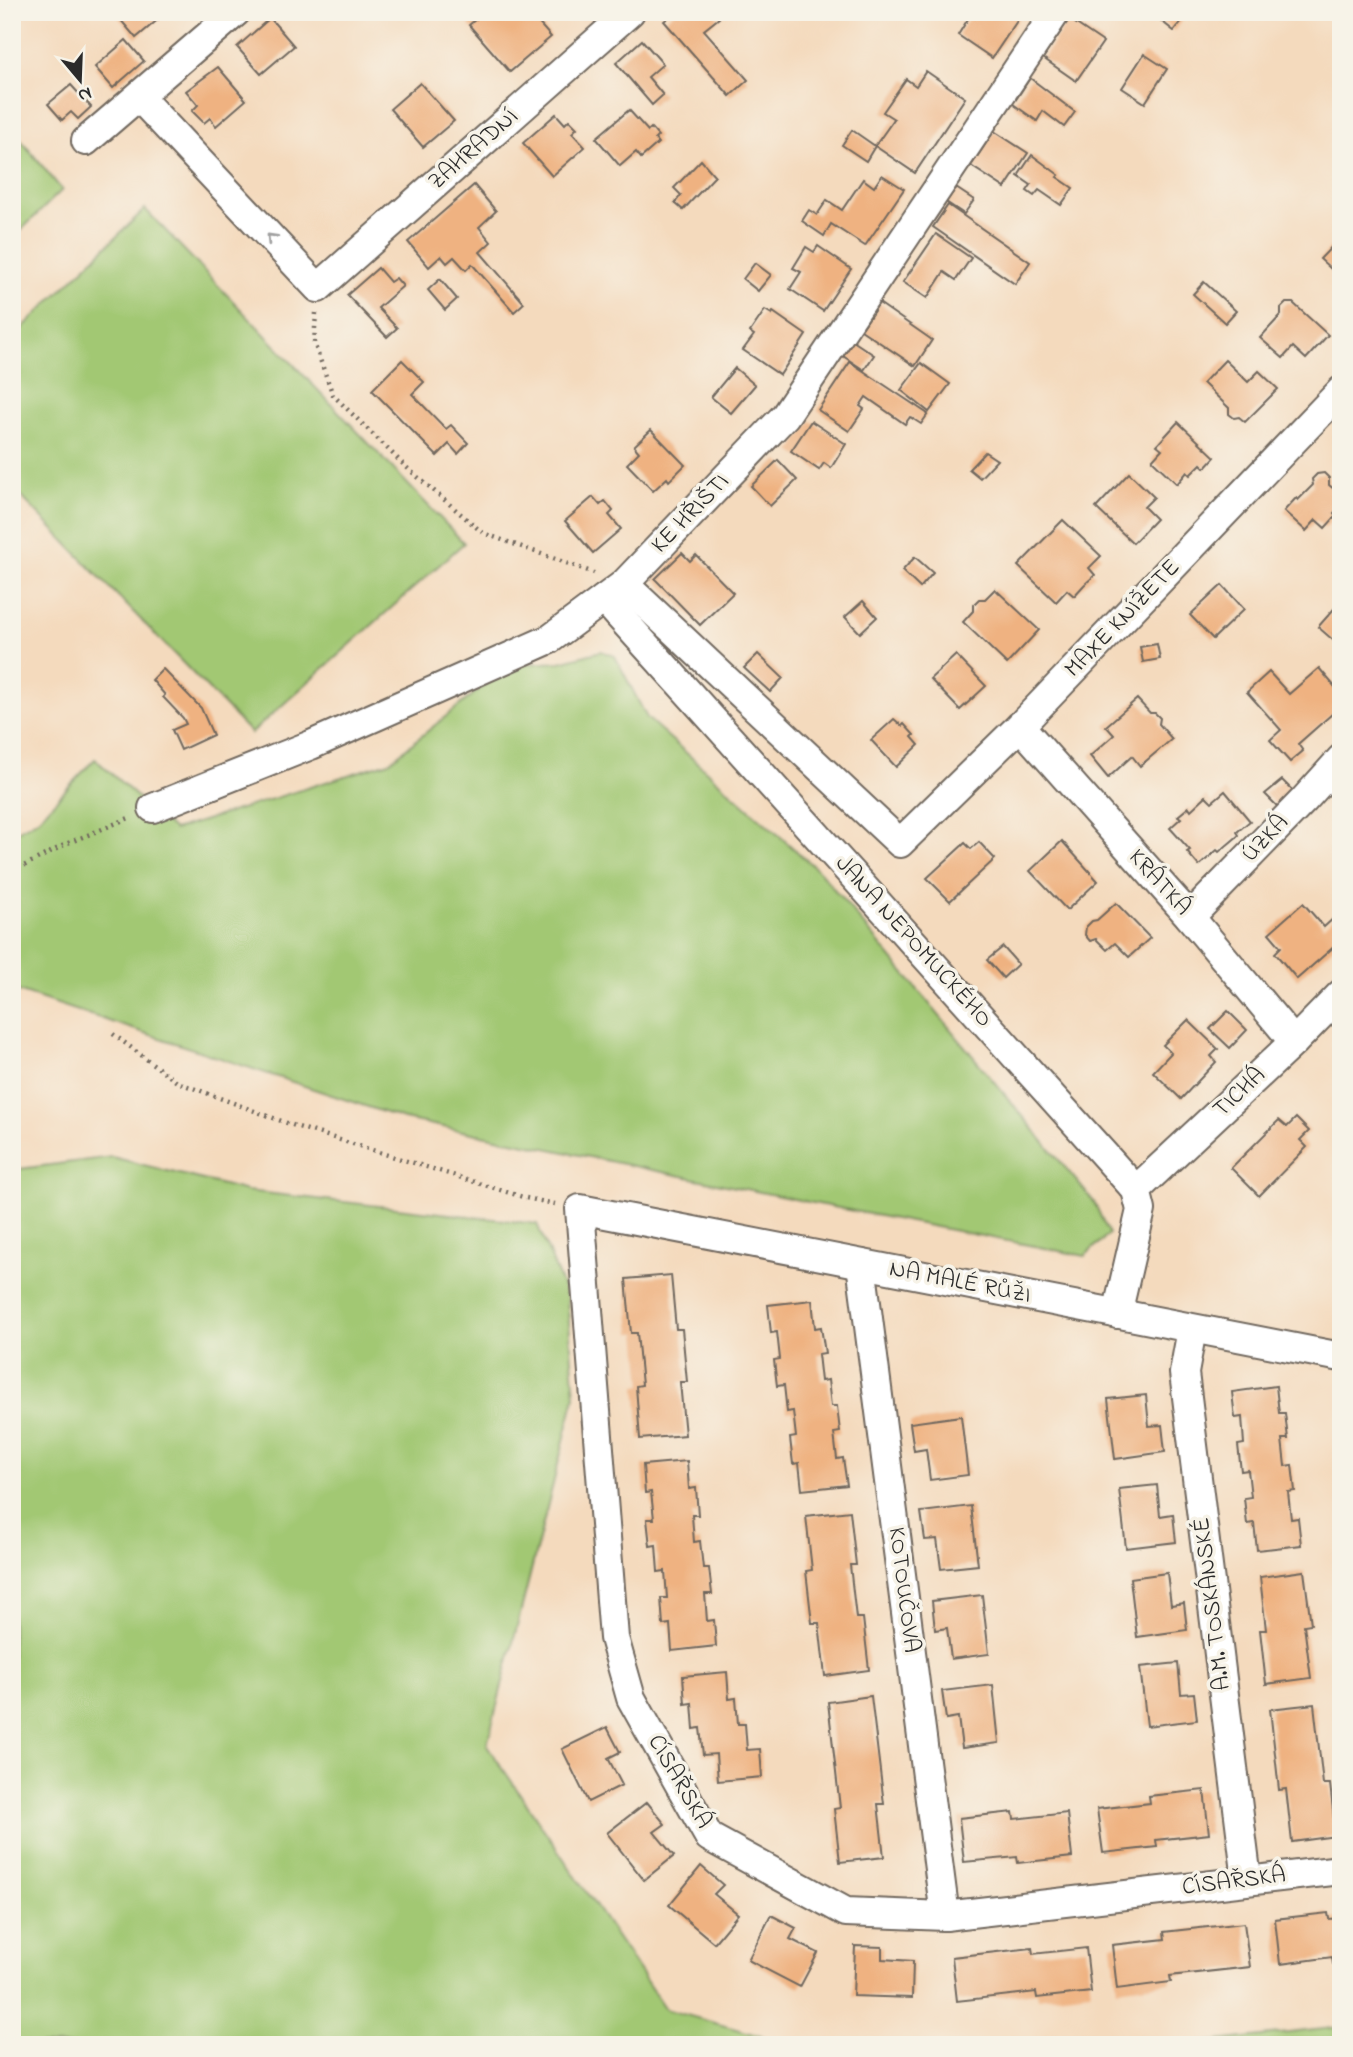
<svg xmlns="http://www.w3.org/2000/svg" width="1353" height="2057" viewBox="0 0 1353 2057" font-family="'Indie Flower',sans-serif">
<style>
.green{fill:#a2c873;stroke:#667a4f;stroke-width:2}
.building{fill:#efb281}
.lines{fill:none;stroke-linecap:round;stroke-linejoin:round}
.minor-casing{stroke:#71685e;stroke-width:32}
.path{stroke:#71685e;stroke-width:4.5;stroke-dasharray:2 5;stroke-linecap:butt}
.minor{stroke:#fff;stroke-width:28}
.oneway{stroke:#a0a0a0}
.labels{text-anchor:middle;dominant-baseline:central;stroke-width:7;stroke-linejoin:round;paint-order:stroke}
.street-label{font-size:24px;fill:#2b2b2b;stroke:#f7f3e8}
</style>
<rect width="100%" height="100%" fill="#f7f3e8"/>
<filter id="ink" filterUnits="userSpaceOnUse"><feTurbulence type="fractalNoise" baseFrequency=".0143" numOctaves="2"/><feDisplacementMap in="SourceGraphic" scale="14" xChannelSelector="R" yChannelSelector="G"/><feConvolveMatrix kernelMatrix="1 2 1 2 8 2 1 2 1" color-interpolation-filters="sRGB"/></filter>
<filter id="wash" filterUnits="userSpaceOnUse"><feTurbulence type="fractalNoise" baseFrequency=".00686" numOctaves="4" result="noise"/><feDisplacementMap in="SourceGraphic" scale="28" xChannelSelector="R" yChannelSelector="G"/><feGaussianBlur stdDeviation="1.57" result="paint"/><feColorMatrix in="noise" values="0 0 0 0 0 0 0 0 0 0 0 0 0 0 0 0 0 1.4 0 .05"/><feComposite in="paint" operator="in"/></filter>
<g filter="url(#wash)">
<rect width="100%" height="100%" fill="#f4dabd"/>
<g class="green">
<path d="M12,129L62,190L12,239Z"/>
<path d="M145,209L464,543L251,733L12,487V338Z"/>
<path d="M601,651L615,656L647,718L820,872L1094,1202L1109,1234L1085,1256L823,1205L404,1119L12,989V834L38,819L95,759L174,830L389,762L510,665L560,662Z"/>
<path d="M112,1157L247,1191L537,1224L567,1297L575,1397L487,1745L665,2009L793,2045H12V1170Z"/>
<path d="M1341,2027V2045H1182Z"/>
</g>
<g id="blocks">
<g class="building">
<path d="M114,12H167L136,38Z"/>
<path d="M484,12H501L503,15L506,12H529L551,37L510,72L469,25Z"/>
<path d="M675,12H713L719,18L704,30L748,80L730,96L664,21Z"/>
<path d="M959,12H1023L992,58L958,35L968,19Z"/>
<path d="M1150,12H1189L1174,31Z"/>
<path d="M270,18L294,46L261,74L237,47Z"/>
<path d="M1069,19L1103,42L1076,81L1043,58Z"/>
<path d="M126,40L144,61L113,88L95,67Z"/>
<path d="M642,40L663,64L648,77L663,95L652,105L616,63Z"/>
<path d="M1144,54L1167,69L1145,103L1122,88Z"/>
<path d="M218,67L246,100L216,126L210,118L204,123L192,111L198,105L186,91Z"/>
<path d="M926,71L965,98L915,173L875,146L894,119L883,112L906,79L916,86Z"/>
<path d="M1030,78L1075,112L1064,127L1043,111L1037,121L1013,104Z"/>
<path d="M420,83L454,121L423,147L390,109Z"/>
<path d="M71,85L91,107L78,119L71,112L62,120L48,104Z"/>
<path d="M629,110L648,131L651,128L658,136L655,139L658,143L641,158L636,152L620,166L596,138Z"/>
<path d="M556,114L565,124L569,120L577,128L572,133L585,147L552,176L523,143Z"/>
<path d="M852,130L875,146L866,161L842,145Z"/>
<path d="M994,131L1028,153L1005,188L971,166Z"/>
<path d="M1032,155L1059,175L1057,177L1073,188L1061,205L1039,190L1034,196L1027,191L1031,185L1018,176Z"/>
<path d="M701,160L715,176L683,210L675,203L681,195L674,188Z"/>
<path d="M882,175L904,189L865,246L831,224L824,236L802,221L809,210L817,215L827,200L842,210L863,179L874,187Z"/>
<path d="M474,185L496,211L479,227L491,242L480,252L524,303L514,312L472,264L466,270L454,257L447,263L441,256L429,267L408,242Z"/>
<path d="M956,188L974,200L964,214L946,202Z"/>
<path d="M948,205L1030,262L1015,284L933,227Z"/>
<path d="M936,234L971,258L956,280L944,272L927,298L903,282Z"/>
<path d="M1341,237V278L1320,259Z"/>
<path d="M818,246L851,269L823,311L790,289L801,272L793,268L806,247L814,252Z"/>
<path d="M755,263L771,275L758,291L743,279Z"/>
<path d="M378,268L390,282L396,278L403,286L378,308L397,328L387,337L347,295Z"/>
<path d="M440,279L457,299L445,310L428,290Z"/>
<path d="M1204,282L1236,311L1225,323L1193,294Z"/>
<path d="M879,303L932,340L915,366L861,330Z"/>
<path d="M1286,303H1293L1328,335L1306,359L1293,347L1283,358L1260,338L1281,315V308Z"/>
<path d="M765,310L772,314L773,312L806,335L780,375L743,350L754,335L750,332Z"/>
<path d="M853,341L874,355L864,370L843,356Z"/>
<path d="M402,360L424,382L412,394L446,429L451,425L468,443L458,454L449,444L437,456L372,390Z"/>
<path d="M1225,360L1248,382L1259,371L1278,389L1245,422L1239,417L1234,418L1229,414V408L1203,383Z"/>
<path d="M850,362L928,414L921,424L910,417L905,424L866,397L860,406L864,409L849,431L818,410Z"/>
<path d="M921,363L950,384L929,412L901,390Z"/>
<path d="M735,368L755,385L731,413L711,397Z"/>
<path d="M811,421L846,444L831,468L824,463L819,470L791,451Z"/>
<path d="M1178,422L1215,457L1205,468L1201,464L1190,475L1187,472L1177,484L1152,460L1162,449L1157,445Z"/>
<path d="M651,430L685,465L669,481L667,478L653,491L627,464L639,452L634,446Z"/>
<path d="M985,452L997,460L980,478L969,469Z"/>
<path d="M778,460L797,480L770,506L751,486Z"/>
<path d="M1129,473L1154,497L1144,507L1156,519L1133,543L1096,508Z"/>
<path d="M1324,473L1329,478V485L1341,495V505L1334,513L1336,516L1325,528L1316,520L1306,531L1284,511L1296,498L1298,500L1313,485L1312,479L1317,474Z"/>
<path d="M593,497L600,505L605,501L613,511L609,515L621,529L593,553L565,521Z"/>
<path d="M1063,520L1101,556L1089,568L1095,575L1084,585L1074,596L1067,590L1056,602L1018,566Z"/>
<path d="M682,553L690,561L696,555L733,593L700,625L655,579Z"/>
<path d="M915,557L933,573L920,588L902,571Z"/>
<path d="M1222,585L1244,609L1213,639L1190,615Z"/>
<path d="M995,589L1039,630L1007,664L963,622L973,611V605L979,599H985Z"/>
<path d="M863,601L877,617L860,633L845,617Z"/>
<path d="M1341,601V647L1318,627Z"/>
<path d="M1157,644L1160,659L1143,662L1140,647Z"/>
<path d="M758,654L783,678L770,692L744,668Z"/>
<path d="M956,655L986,686L960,710L930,679Z"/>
<path d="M1319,668L1341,694V706L1298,744L1303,751L1290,762L1270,740L1281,730L1247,692L1269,672L1289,694Z"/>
<path d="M163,669L201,708L213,735L181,750L172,730L186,724L183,718L163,697L165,695L152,680Z"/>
<path d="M1137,699L1150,713H1155L1160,718L1159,724L1172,739L1140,766L1132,756L1108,778L1090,756L1114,735L1106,726Z"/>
<path d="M894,719L902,726L904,724L914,735L912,737L919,745L896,767L871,740Z"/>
<path d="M1282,780L1296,794L1280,809L1265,794Z"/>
<path d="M1225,791L1250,821L1237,832L1239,835L1219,852L1217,850L1199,866L1187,852L1190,850L1170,828L1181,818L1178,816L1189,807L1191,810L1206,796L1212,802Z"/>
<path d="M1062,841L1098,881L1067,910L1030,871Z"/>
<path d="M979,842L995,859L950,901L927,878L965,843L971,849Z"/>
<path d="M1116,903L1150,938L1129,957L1115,943L1107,950L1096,939L1090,941L1085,935L1086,927L1092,921L1097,920Z"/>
<path d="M1303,903L1324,927L1335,917L1341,923V951L1336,945L1297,979L1275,953L1281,947L1269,933Z"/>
<path d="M1003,947L1018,964L1003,978L987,960Z"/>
<path d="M1228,1011L1247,1030L1230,1048L1210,1029Z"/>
<path d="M1188,1020L1218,1049L1211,1056L1216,1062L1181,1099L1153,1072L1171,1053L1163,1045Z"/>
<path d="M1296,1118L1309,1131L1300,1140L1307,1147L1259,1196L1231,1168L1279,1120L1287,1127Z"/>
<path d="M671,1275L676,1329H682L687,1382H680L685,1435L640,1439L636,1386L642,1385L637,1333H631L626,1279Z"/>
<path d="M812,1300L815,1328L821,1327L825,1353L818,1354L821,1381L828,1380L831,1406H837L840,1432L834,1433L837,1459L843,1458L847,1485L802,1490L799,1463L793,1464L790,1438L796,1437L793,1411L787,1412L784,1385L777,1386L774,1360L780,1359L777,1332L771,1333L768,1305Z"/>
<path d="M1276,1386L1279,1413H1285L1288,1439H1282L1285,1466L1292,1465L1295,1491L1288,1492L1291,1519L1298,1518L1301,1545L1257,1550L1254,1523L1247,1524L1244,1498L1251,1497L1248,1470L1241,1471L1238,1445L1244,1444L1242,1417L1235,1418L1232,1392Z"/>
<path d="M1146,1395L1149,1426L1162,1425L1165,1452L1115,1459L1108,1399Z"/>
<path d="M961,1416L968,1475L930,1480L926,1449L914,1451L910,1423Z"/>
<path d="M687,1461L689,1489L696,1488L698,1515H692L694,1542L700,1541L703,1568H709L712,1594H705L707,1621L714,1620L716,1646L672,1651L670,1624L663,1625L661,1598H667L665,1571L658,1572L656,1545L650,1546L647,1519H654L651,1492L645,1493L643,1465Z"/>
<path d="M1157,1485L1160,1516L1173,1514L1176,1542L1126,1548L1119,1489Z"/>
<path d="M971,1506L978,1565L941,1569L937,1539L925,1540L921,1512Z"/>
<path d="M850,1511L856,1565H850L853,1592L856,1618H863L869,1670L825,1676L819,1623H812L806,1571L812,1570L806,1516Z"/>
<path d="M1304,1571L1311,1624L1304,1625L1311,1678L1266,1684L1260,1630H1266L1260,1577Z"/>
<path d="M1167,1573L1171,1605L1184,1603L1187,1630L1137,1637L1130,1578Z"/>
<path d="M982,1595L989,1654L951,1659L947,1628L935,1630L932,1601Z"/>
<path d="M1178,1663L1181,1694L1194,1693L1197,1720L1147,1726L1140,1667Z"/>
<path d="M727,1672L729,1699L736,1698L738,1724H745L747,1750L760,1749L762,1777L718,1781L716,1754L703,1755L700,1728L694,1729L692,1703L685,1704L683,1676Z"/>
<path d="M993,1685L999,1743L962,1748L958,1717L946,1719L942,1691Z"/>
<path d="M871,1696L884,1804H878L884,1857L840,1862L834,1809L840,1808L828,1702Z"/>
<path d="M1314,1704L1323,1784H1330L1336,1836L1292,1842L1286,1789L1279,1790L1270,1709Z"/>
<path d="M607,1727L620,1752L608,1758L622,1785L588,1802L562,1749Z"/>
<path d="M1204,1790L1209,1834L1156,1840L1157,1847L1103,1853L1097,1809L1150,1803L1149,1796Z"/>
<path d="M647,1802L665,1824L654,1832L674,1856L644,1880L607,1833Z"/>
<path d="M1013,1812L1014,1819L1067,1813L1072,1857L1018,1863L1017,1857L964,1862L959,1818Z"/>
<path d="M701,1866L723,1885L714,1894L738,1914L714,1943L669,1905Z"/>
<path d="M1328,1913L1329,1919L1341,1918V1963L1333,1964L1332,1957L1280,1964L1275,1919Z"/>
<path d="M771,1915L796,1928L790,1939L818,1953L800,1987L748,1960Z"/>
<path d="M1244,1923L1250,1967L1170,1976L1171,1982L1117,1989L1112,1945L1165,1939L1164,1932Z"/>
<path d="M855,1946L882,1947V1959L913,1961L912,1998L853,1996Z"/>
<path d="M1032,1948L1033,1954L1086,1948L1091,1992L1037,1998L1036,1992L957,2001L952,1957Z"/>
</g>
</g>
</g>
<g filter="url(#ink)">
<use href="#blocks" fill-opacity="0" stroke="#71685e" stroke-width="2"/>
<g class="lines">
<defs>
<g id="minor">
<path d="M139,97L318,288L630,12"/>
<path d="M86,141L236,12"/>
<path d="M624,584L900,843L1020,726L1341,391"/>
<path d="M604,599L1136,1190L1141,1210L1117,1314"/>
<path d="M1020,726L1190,917L1294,1042"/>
<path d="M153,808L311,745L550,639L624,584L785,416L1056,12"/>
<path d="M1190,917L1304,800L1341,759"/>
<path d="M1136,1190L1294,1042L1341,994"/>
<path d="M861,1264L945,1916"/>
<path d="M1192,1329L1184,1373L1247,1880"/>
<path d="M1341,1357L580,1209L614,1638L631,1698L709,1837L846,1912L945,1916L1341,1870"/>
</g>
</defs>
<use href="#minor" class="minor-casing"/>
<g class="path">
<path d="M316,313L314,343L333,395L405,466L483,533L594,573"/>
<path d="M12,872L68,843L129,818"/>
<path d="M113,1034L177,1082L295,1126L526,1198L555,1204"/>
</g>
<use href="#minor" class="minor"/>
</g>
<defs><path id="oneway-chevron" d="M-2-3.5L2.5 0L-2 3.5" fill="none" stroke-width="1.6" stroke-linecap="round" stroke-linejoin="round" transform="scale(1.75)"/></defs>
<use class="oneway" href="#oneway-chevron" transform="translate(271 238) rotate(-133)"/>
</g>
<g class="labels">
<g class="street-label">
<text transform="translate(474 150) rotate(-41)">ZAHRADNÍ</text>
<text transform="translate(691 514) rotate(-46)">KE HŘIŠTI</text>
<text transform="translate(1123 619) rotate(-46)">MAXE KNÍŽETE</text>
<text transform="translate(1266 839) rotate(-46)">ÚZKÁ</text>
<text transform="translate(1159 883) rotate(48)">KRÁTKÁ</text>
<text transform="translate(913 942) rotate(48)">JANA NEPOMUCKÉHO</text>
<text transform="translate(1240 1093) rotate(-43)">TICHÁ</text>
<text transform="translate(960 1283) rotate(11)">NA MALÉ RŮŽI</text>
<text transform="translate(903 1590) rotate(83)">KOTOUČOVA</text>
<text transform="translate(1213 1604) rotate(-97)">A.M. TOSKÁNSKÉ</text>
<text transform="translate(679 1782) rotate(60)">CÍSAŘSKÁ</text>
<text transform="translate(1234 1882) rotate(-7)">CÍSAŘSKÁ</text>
</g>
</g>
<rect width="1353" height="2057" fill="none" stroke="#f7f3e8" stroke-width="42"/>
<g transform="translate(80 80) rotate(161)" stroke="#f7f3e8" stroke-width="5" paint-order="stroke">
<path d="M0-5L12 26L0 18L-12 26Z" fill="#2b2b2b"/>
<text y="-10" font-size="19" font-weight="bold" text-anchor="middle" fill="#2b2b2b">N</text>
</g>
</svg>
